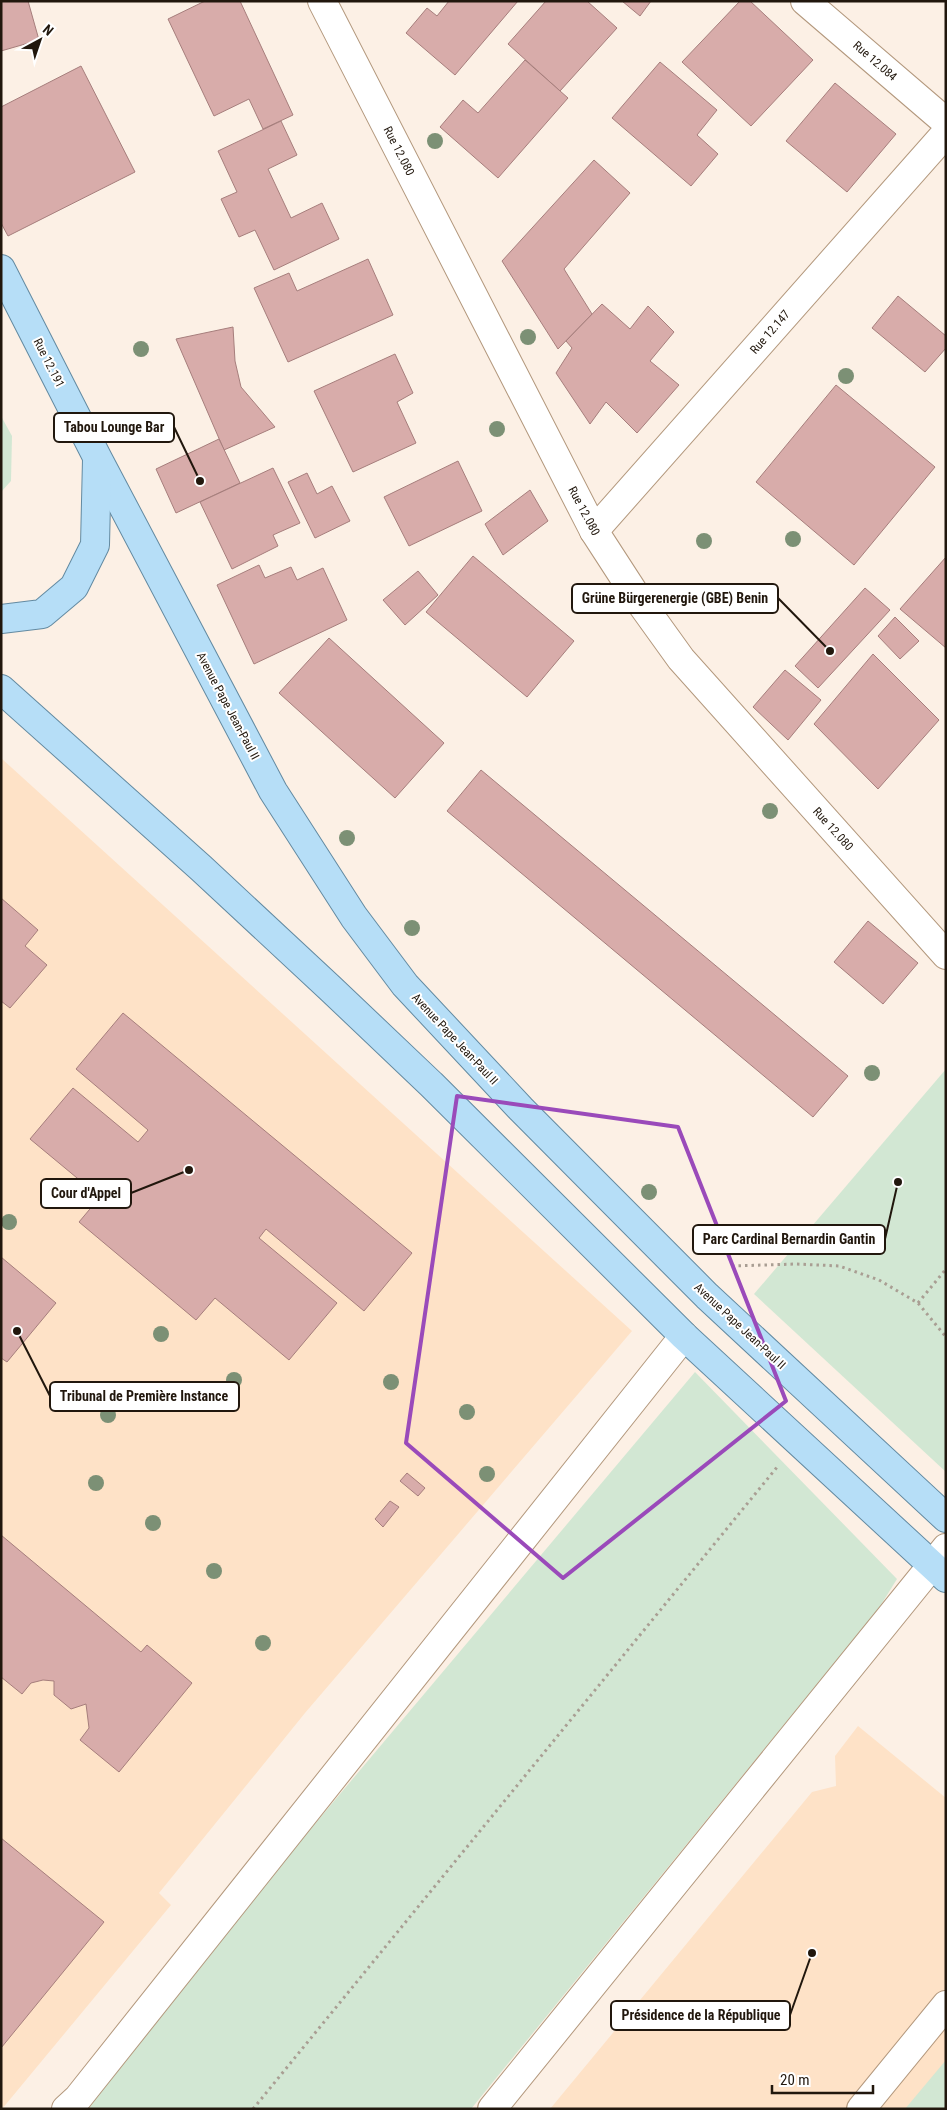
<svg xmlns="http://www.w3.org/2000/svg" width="947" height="2110" viewBox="0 0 947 2110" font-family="'Roboto Condensed',sans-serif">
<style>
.built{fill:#fee2c7}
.green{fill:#d2e7d3}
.building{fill:#d8acaa;stroke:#a67e7c}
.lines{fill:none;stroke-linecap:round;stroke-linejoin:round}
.minor-casing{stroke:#b3987d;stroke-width:30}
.major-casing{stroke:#638aa1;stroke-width:30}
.path{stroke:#a99e93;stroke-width:3;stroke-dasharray:2.5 4;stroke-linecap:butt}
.minor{stroke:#fff;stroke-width:28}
.major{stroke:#b6def7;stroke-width:28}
.tree{fill:#7c9075}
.marked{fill:none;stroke:#9a4aba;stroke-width:4;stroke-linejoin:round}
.labels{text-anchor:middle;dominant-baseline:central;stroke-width:4;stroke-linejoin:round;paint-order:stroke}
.street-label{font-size:12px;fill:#21170d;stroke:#fff}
.leader{fill:none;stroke:#21170d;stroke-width:2}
.callout-dot{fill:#21170d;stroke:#fff;stroke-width:2}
.callout{fill:#fff;stroke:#21170d;stroke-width:2}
.callout-label{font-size:14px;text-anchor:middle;font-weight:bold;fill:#21170d}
</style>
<rect width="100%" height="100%" fill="#fcf0e5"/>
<g class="built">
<path d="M1,758L632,1331L305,1713L159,1893L171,1905L2,2109Z"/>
<path d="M858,1726L946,1798V2109H550L812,1792L836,1786L835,1756Z"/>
</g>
<g class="green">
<path d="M1,416L12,436L11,481L1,492Z"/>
<path d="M946,1069V1472L754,1294Z"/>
<path d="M695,1372L897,1579L879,1608L471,2109H75Z"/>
<path d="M946,2060V2109H905Z"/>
</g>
<g class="building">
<path d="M1,1H28L39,40L1,51Z"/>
<path d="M240,1L293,115L263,129L249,99L214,116L168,19L205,1Z"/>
<path d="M449,1H518L455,75L406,33L427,8L437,16Z"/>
<path d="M546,1H587L617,28L560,91L508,44Z"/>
<path d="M622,1H651L640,16Z"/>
<path d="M740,1H750L813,60L751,126L682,62Z"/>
<path d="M525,60L568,98L498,178L440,127L463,100L478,113Z"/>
<path d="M660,62L717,110L697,135L718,154L691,186L612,118Z"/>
<path d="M81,66L135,172L8,236L1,223V107Z"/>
<path d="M835,83L896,134L847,192L786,141Z"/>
<path d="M281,121L297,155L268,169L291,218L322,203L339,239L274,270L255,230L239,237L221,199L237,192L218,151Z"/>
<path d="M594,160L630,193L564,269L592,314L558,349L502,261Z"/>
<path d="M368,259L393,315L288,362L254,288L289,273L297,291Z"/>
<path d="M898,296L946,336V348L925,372L872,328Z"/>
<path d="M602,304L630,329L648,306L674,332L650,361L679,385L637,433L606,402L590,424L556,373L572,348L566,341Z"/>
<path d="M233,327L235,361L241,387L275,427L224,450L176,339Z"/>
<path d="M395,354L413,393L397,402L416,443L353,472L314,391Z"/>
<path d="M836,385L935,467L854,565L756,482Z"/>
<path d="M219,439L240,483L176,513L156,469Z"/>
<path d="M458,461L482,511L409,546L384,497Z"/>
<path d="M273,468L300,523L273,535L278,546L232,569L200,502Z"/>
<path d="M307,473L317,494L332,486L350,521L315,538L288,482Z"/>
<path d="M530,490L548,521L503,555L485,524Z"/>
<path d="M473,556L574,641L527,697L426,612Z"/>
<path d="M946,557V648L900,609Z"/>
<path d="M259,565L265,578L291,567L297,580L323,568L347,620L254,664L217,585Z"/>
<path d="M418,571L438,595L405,625L383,600Z"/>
<path d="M865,588L890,610L818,688L795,666Z"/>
<path d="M895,617L919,641L900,659L878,636Z"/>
<path d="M329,638L444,743L395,798L279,693Z"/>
<path d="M873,654L939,720L878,789L814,724Z"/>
<path d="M785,670L821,700L788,740L753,707Z"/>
<path d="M481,770L848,1076L813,1117L447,811Z"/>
<path d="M1,898L38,930L25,946L47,965L10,1008L1,1001Z"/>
<path d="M868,921L918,963L883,1004L834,962Z"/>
<path d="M123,1013L412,1253L364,1311L266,1229L259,1238L337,1303L289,1360L215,1298L196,1320L79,1222L100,1197L30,1139L73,1088L138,1142L148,1130L76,1069Z"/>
<path d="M1,1257L56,1303L7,1362L1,1358Z"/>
<path d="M407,1473L425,1488L418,1496L400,1481Z"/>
<path d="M390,1501L399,1507L383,1527L375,1519Z"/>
<path d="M1,1535L141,1652L147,1645L192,1683L119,1772L80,1740L89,1728L86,1704L71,1709L54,1695V1681L43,1680L31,1683L22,1694L1,1677Z"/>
<path d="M1,1838L104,1922L1,2048Z"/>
</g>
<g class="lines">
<defs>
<g id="minor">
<path d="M322,1L594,531L640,602L681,659L946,955"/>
<path d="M805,1L946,122"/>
<path d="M594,531L946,133"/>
<path d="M66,2109L78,2098L684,1336"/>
<path d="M492,2109L946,1548"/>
<path d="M861,2109L946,2005"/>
</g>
<g id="major">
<path d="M1,269L97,457L273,791L354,917L405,985L521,1109L707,1296L946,1518"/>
<path d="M1,619L42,614L74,587L95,545L97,459"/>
<path d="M1,689L201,868L331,989L431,1084L684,1336L946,1578"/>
</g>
</defs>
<use href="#minor" class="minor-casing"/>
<use href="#major" class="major-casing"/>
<g class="path">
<path d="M732,1266L796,1264L839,1266L879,1280L918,1303L946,1337"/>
<path d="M918,1303L946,1269"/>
<path d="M253,2109L778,1466"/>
</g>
<use href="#minor" class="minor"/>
<use href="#major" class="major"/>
</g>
<g class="tree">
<circle cx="435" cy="141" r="8"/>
<circle cx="528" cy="337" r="8"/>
<circle cx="141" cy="349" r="8"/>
<circle cx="846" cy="376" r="8"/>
<circle cx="497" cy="429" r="8"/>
<circle cx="793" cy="539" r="8"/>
<circle cx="704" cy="541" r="8"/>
<circle cx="770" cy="811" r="8"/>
<circle cx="347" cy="838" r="8"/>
<circle cx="412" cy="928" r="8"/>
<circle cx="872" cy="1073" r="8"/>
<circle cx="649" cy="1192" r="8"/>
<circle cx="9" cy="1222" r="8"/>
<circle cx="161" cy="1334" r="8"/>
<circle cx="234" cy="1380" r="8"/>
<circle cx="391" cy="1382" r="8"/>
<circle cx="467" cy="1412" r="8"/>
<circle cx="108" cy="1415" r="8"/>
<circle cx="487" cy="1474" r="8"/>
<circle cx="96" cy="1483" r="8"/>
<circle cx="153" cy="1523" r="8"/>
<circle cx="214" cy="1571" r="8"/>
<circle cx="263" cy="1643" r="8"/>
</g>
<path class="marked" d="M457,1096L678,1127L786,1401L563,1578L406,1443Z"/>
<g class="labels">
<g class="street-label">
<text transform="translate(875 61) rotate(41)">Rue 12.084</text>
<text transform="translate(399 151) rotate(63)">Rue 12.080</text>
<text transform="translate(770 332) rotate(-49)">Rue 12.147</text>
<text transform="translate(49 363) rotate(63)">Rue 12.191</text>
<text transform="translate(584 511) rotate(62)">Rue 12.080</text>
<text transform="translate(228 706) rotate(62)">Avenue Pape Jean-Paul II</text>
<text transform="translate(833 829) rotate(48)">Rue 12.080</text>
<text transform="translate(455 1039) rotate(47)">Avenue Pape Jean-Paul II</text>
<text transform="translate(740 1326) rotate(43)">Avenue Pape Jean-Paul II</text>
</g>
</g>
<path class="leader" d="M200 481L174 427M830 651L778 598M189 1170L131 1193M898 1182L885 1239M17 1331L50 1396M812 1953L790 2015"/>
<g class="callout-dot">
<circle cx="200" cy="481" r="5"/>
<circle cx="830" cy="651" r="5"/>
<circle cx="189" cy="1170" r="5"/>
<circle cx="898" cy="1182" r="5"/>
<circle cx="17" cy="1331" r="5"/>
<circle cx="812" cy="1953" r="5"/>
</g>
<g class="callout">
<rect x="54" y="413" width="120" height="29" rx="5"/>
<rect x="572" y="584" width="206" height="29" rx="5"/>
<rect x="41" y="1179" width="90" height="29" rx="5"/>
<rect x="693" y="1225" width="192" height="29" rx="5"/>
<rect x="50" y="1382" width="189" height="29" rx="5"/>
<rect x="611" y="2001" width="179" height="29" rx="5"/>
</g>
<g class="callout-label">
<text x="114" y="432">Tabou Lounge Bar</text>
<text x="675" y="603">Grüne Bürgerenergie (GBE) Benin</text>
<text x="86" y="1198">Cour d'Appel</text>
<text x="789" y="1244">Parc Cardinal Bernardin Gantin</text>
<text x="144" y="1401">Tribunal de Première Instance</text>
<text x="701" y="2020">Présidence de la République</text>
</g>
<rect width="947" height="2110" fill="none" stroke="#21170d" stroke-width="5"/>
<g transform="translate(40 40) rotate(40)" stroke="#ffffff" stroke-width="4" paint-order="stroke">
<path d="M0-4L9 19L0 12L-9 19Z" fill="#21170d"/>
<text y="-8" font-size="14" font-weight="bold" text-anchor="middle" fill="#21170d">N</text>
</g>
<path d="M772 2085v8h101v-8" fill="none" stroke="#21170d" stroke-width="2.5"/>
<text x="780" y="2085" font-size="15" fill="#21170d" stroke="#ffffff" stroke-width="4" paint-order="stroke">20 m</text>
</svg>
